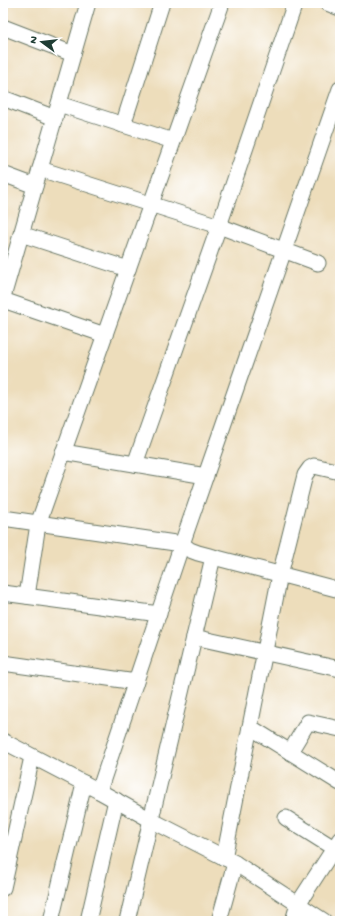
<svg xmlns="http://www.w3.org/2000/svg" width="343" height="924" viewBox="0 0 343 924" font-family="'Gochi Hand',sans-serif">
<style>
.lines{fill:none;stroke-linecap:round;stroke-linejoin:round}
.minor-casing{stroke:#677563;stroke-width:17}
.minor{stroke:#fff;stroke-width:15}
</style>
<rect width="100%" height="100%" fill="#fff"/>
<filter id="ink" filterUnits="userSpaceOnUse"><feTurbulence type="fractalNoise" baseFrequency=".025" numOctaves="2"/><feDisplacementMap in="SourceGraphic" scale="8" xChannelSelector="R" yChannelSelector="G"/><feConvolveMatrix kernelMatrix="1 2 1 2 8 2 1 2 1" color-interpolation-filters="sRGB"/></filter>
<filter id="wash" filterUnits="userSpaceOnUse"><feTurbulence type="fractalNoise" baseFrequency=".012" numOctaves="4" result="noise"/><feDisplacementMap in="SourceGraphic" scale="16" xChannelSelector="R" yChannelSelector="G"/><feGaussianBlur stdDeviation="0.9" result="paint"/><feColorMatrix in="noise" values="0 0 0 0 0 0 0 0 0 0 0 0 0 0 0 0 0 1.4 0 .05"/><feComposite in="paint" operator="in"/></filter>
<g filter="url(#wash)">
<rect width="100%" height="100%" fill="#edddbb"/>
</g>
<g filter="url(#ink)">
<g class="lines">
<defs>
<g id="minor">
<path d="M327,3L340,8"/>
<path d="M3,27L73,54"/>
<path d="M3,98L55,118"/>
<path d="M59,104L173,141"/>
<path d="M123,125L162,3"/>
<path d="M40,169L219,226L318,263"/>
<path d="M3,174L35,186"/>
<path d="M21,234L128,269"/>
<path d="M3,297L88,3"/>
<path d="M3,300L105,335"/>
<path d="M63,452L206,476"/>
<path d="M135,464L219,226L295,3"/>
<path d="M3,518L182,544L190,550L198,553L340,590"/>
<path d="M3,593L159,614"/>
<path d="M27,596L38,524L222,3"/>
<path d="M194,637L340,669"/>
<path d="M3,663L136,682"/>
<path d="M250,727L340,783"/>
<path d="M3,741L99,791L151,820L235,863L324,921"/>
<path d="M290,752L308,722L340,729"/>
<path d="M99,791L182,544L340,89"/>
<path d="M286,818L340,852"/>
<path d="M224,858L280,575L305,475L310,468L314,466L340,472"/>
<path d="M3,888L32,757"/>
<path d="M51,921L84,783"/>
<path d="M88,921L116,800"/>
<path d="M127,921L213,557"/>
<path d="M219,921L235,863"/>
<path d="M293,921L298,904L340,839"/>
</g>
</defs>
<use href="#minor" class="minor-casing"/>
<use href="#minor" class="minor"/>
</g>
</g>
<rect width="343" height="924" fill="none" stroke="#fff" stroke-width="16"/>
<g transform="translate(42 42) rotate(285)" stroke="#ffffff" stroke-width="3" paint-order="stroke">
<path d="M0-3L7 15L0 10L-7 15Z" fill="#1f3d34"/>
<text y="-6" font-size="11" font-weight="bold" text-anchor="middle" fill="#1f3d34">N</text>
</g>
</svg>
